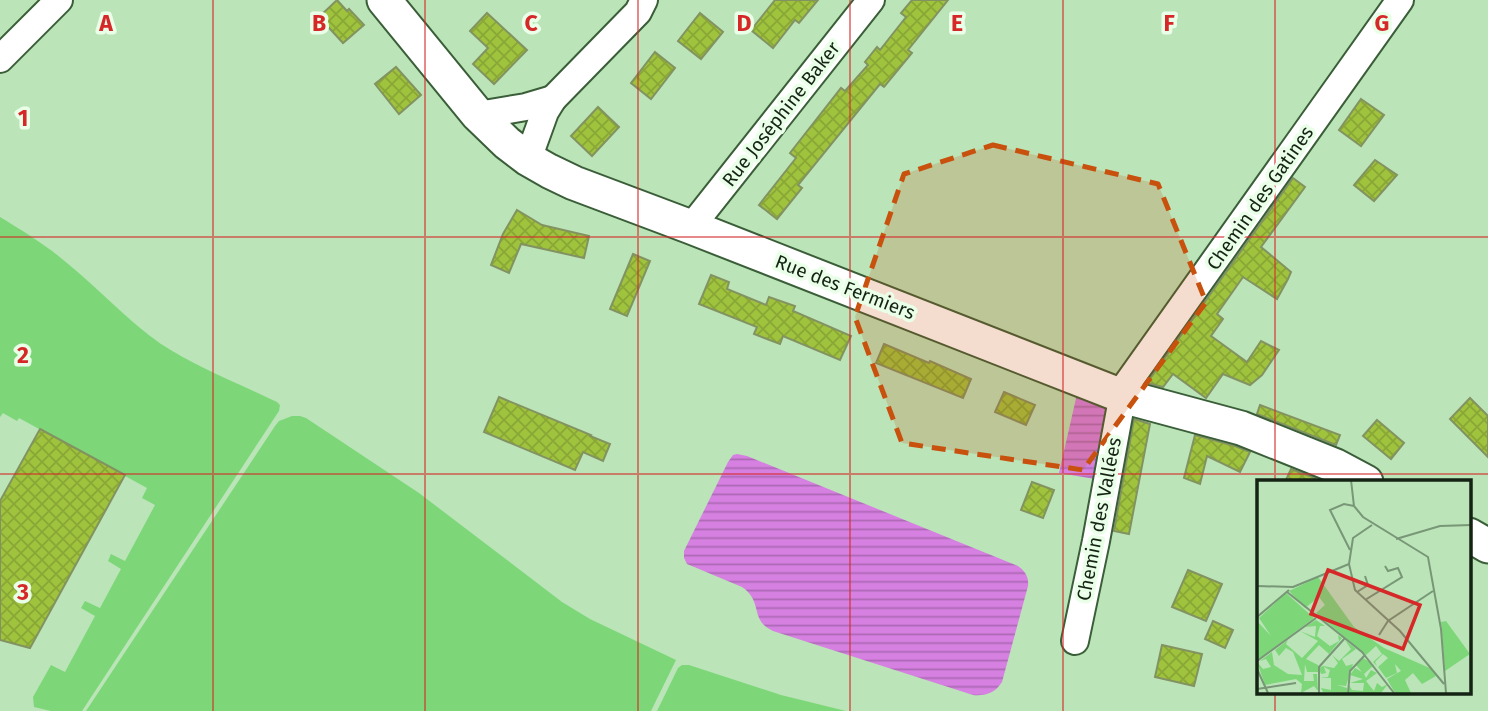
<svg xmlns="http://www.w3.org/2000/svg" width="1488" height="711" viewBox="0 0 1488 711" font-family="'Fira Sans',sans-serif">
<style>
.green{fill:#7dd779}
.water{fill:url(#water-rules)}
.building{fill:url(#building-cross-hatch);stroke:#829361;stroke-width:2}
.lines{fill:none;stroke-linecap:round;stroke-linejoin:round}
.minor-casing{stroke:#3a5e38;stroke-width:30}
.tertiary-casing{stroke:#3a5e38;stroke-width:37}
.minor{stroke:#fff;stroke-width:26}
.tertiary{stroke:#fff;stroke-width:33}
.marked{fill:#c8510d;fill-opacity:0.2;stroke:#c8510d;stroke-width:5;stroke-dasharray:14 9;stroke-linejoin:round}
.grid{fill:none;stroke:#d62828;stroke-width:2;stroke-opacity:0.55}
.labels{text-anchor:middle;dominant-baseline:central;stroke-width:7;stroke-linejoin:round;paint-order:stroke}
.street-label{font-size:19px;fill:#142313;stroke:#eaffe8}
.inset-road{fill:none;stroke:#789776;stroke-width:2}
.view{fill:#d62828;fill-opacity:0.15;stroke:#d62828;stroke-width:3.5}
.inset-edge{fill:none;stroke:#142313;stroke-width:3.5}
.grid-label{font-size:23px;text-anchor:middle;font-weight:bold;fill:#d62828;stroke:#eaffe8;stroke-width:7;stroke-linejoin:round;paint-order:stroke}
</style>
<defs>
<pattern id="water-rules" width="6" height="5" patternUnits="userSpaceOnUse" patternTransform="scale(1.75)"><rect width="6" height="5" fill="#d680e1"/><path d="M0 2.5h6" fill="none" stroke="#ac68b5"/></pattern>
<pattern id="building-cross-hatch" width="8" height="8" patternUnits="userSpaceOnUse" patternTransform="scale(1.75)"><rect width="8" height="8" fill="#a0c33e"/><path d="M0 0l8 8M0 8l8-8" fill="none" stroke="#89a736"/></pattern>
</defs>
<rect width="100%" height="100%" fill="#bbe4b8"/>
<g class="green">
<path d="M0,217C23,231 46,245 67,263C99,289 127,320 161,344C194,366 240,384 277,402L280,405L279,411L82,711H51L34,707L33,697L51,665L65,672L95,616L81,608L85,601L100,608L121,569L108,561L111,554L125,561L155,505L142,498L147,488L19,418L17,421L3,413L0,417Z"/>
<path d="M292,416H300L306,418L419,493L562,602L590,619L676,660L651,711H86L275,426L279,421Z"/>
<path d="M682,665H689L781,695L846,711H657L678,668Z"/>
</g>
<g class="water">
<path d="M1077,394L1103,404L1108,417L1095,479L1059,473Z"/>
<path d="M737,454L747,456L1018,566C1025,571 1029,577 1028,586L1002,682C995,693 986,696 973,695L773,631C749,620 764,602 742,587L687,564L684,558V551L728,462L733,455Z"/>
</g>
<g class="building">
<path d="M337,0L347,11L349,9L364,25L343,43L319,17Z"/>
<path d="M775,0H818L799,23L795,20L773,48L751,30Z"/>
<path d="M912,0H948L908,50L912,53L884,87L880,84L798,185L802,188L777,219L759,205L796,158L790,153L841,88L845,91L868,65L865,62L877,47L880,50L906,17L901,13Z"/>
<path d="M487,13L527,50L494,84L473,64L488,48L470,31Z"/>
<path d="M700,13L723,32L701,59L678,41Z"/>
<path d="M655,52L675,68L651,99L631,83Z"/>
<path d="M396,67L421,95L399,114L375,84Z"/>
<path d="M1361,99L1384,115L1361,146L1339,130Z"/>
<path d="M598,107L619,127L592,156L571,136Z"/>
<path d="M1375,160L1397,175L1374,201L1354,185Z"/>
<path d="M1293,178L1305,187L1261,247L1291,272L1288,279L1277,299L1243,277L1217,314L1223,319L1211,336L1247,362L1261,341L1279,350L1262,375L1250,385L1223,374L1206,398L1173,374L1163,387L1147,383Z"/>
<path d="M517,210L542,225L589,236L584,258L521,244L509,273L491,265L503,234Z"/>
<path d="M633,254L650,261L627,316L610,309Z"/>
<path d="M711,275L729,282L727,289L766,305L769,297L795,306L793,311L851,336L840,360L783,336L780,344L754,334L757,327L699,304Z"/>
<path d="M884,344L929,363L930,361L971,379L963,398L876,363Z"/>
<path d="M1004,392L1035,405L1026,425L995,412Z"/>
<path d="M499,397L591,435L590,436L610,444L603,461L583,452L575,470L484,432Z"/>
<path d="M1470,398L1488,416V457L1450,419Z"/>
<path d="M1260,405L1340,435L1336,445L1257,414Z"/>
<path d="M1134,419L1150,424L1129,534L1114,531Z"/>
<path d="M1377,420L1404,443L1391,459L1363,436Z"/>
<path d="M40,429L125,475L30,648L0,640V501Z"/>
<path d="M1195,435L1235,446L1250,452L1240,472L1207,456L1200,484L1184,478Z"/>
<path d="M1291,469L1315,478L1313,482H1285Z"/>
<path d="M1032,482L1054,490L1043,518L1021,510Z"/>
<path d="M1188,570L1222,584L1206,621L1172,607Z"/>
<path d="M1213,621L1233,630L1225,648L1205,639Z"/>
<path d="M1162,645L1202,654L1194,686L1155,677Z"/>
</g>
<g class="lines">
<defs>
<g id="minor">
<path d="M0,59L59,0"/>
<path d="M478,115L526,107L553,99"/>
<path d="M528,159L545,112L553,99L638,12L644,0"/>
<path d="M691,227L871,0"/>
<path d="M1075,641L1096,541L1124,388L1400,0"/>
</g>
<g id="tertiary">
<path d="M384,0L478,115L507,143L528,159L549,171L574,183L691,227L1122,396L1241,428L1336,466L1366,482"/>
<path d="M1469,535L1488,546"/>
</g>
</defs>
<use href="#minor" class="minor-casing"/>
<use href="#tertiary" class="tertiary-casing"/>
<use href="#minor" class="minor"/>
<use href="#tertiary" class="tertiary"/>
</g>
<path class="marked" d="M993,145L1158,184L1206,302L1083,470L902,443L855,317L904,174Z"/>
<path class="grid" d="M213,0V711M425,0V711M638,0V711M850,0V711M1063,0V711M1275,0V482M0,237H1488M0,474H1488M1275,692V711"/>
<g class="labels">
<g class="street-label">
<text transform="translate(781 114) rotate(-52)">Rue Joséphine Baker</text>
<text transform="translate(1260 198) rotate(-55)">Chemin des Gatines</text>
<text transform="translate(845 287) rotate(21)">Rue des Fermiers</text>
<text transform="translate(1099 519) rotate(-79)">Chemin des Vallées</text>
</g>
</g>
<g transform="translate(1257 480)">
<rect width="214" height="214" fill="#bbe4b8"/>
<path d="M61,97L97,147L127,168L175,189L179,196L165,204L156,193L148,200L154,213H138L130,199L149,188L144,191L138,184L140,193L129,198L121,187L131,178L126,174L118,182L120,186L116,182L125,174L119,166L109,175L59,133L68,125L62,117L48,128L32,111ZM29,113L57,138L0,180V141L14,156L2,138ZM59,140L68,146H63L60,156L73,166L82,161L81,155L85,158L72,174L62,165L49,179L61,185V192H50L48,184L47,201H57L56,194H60L61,211L57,206L44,213L45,204L39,199L8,205L0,182L6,189L14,187L9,179L3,181L15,172L17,185L31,194L45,195L36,172L29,168L22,176L18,170L31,160L29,164L45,178L61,161L43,151L58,157L59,146L48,147ZM189,141L213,174L188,191L184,142ZM88,160L99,169L85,179L89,186L96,184L89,206L80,205L90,208V213L66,212L64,208L74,210V198H63L71,197L73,190L67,187L69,193L64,194L62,188L66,186L77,188L81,183L75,175L82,181L94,169ZM106,178L117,185L107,194L109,198L114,190L120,193L109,201L117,211L120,203L125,207L131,204L124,213H91L92,205L95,210L106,211L107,203H93L106,199L93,195L98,188L105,192L99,185Z" fill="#7dd779"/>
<path class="inset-road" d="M94,0L97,26L106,37L171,77L184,149L189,213M115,45L96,58L92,84L98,110L143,151L187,204M139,59L183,46L214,45M93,70L73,30L87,24L97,26M0,106L36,107L92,84M30,112L105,172L137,213M100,112L111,105L108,96M108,120L145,97L141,88L131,91L128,86M0,137L32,110M122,155L131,141L176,111M0,181L59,138M0,189L11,213M0,209L39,203M62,213V187L88,158M91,213L93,191L108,175"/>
<path class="view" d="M71,90L163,125L146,169L54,134Z"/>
<rect width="214" height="214" class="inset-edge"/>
</g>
<g class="grid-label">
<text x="106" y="31">A</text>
<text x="319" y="31">B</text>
<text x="531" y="31">C</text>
<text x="744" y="31">D</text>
<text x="957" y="31">E</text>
<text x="1169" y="31">F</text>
<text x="1382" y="31">G</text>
<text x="23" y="126">1</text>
<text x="23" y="363">2</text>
<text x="23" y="600">3</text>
</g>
</svg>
